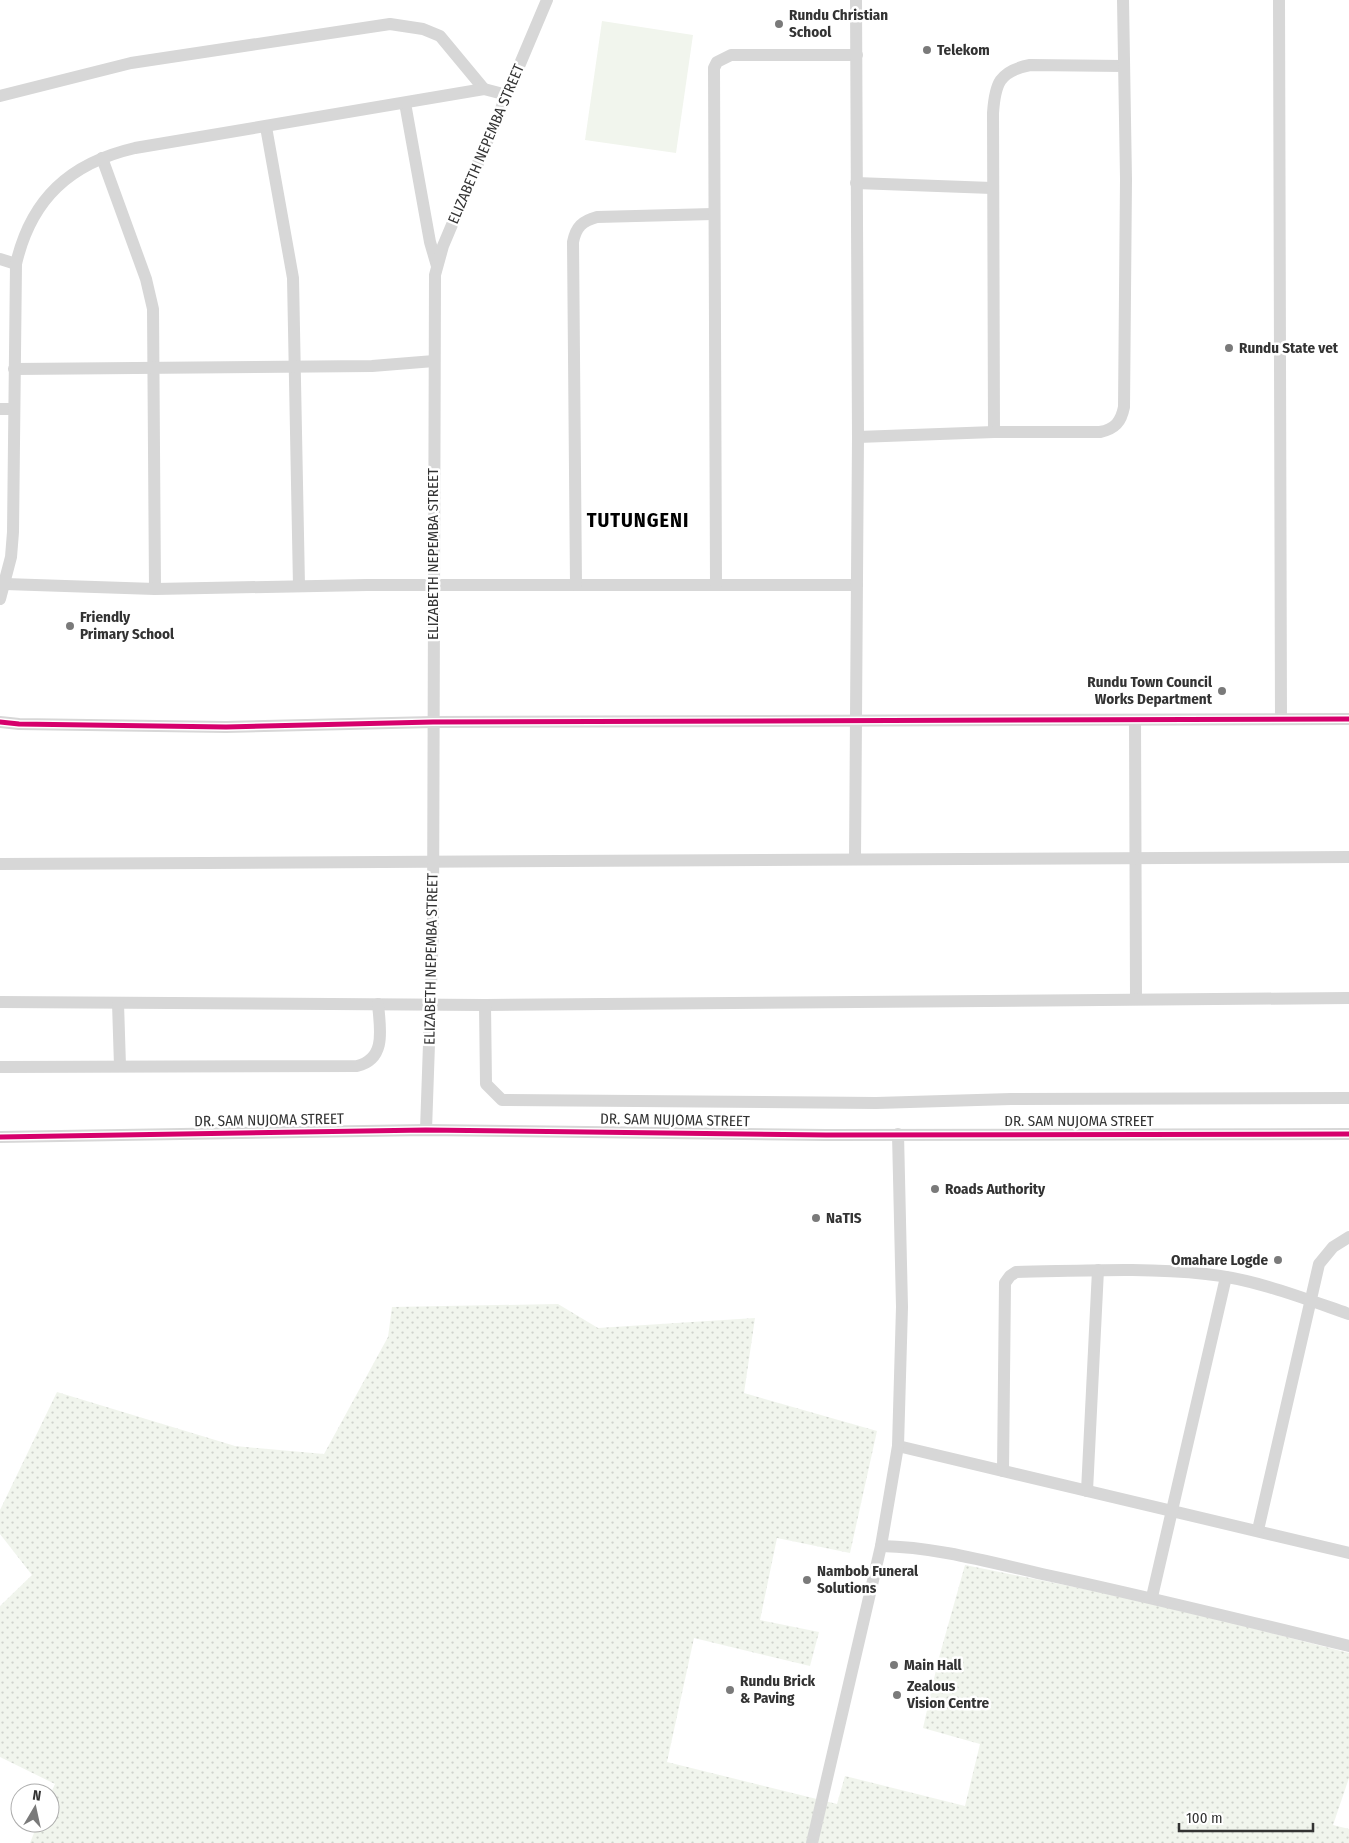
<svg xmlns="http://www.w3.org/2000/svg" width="1349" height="1843" viewBox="0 0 1349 1843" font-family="'Fira Sans Condensed',sans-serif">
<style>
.green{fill:url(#green-dots)}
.pitch{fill:#f1f5ed}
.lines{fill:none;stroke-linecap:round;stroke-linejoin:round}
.minor{stroke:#d7d7d7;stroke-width:12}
.cycleway-casing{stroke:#fff;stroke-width:8}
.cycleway{stroke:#d6006c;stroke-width:5}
.poi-dot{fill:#7a7a7a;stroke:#fff;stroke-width:2}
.labels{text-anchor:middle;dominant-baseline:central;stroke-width:5;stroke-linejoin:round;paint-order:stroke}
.poi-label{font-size:15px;font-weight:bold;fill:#333;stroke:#fff;text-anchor:start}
.street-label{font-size:15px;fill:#333;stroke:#fff}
.district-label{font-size:20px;font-weight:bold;letter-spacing:1px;fill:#000;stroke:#fff}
</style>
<defs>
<pattern id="green-dots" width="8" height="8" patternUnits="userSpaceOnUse" patternTransform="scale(1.25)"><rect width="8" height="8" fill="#f1f5ed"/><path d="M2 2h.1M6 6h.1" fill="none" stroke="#cfd2cc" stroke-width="1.8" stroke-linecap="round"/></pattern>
</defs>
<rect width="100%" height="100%" fill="#fff"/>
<path class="green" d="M558,1304L598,1328L755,1318L744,1393L877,1431L850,1553L777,1538L760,1620L819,1632L810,1666L694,1638L667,1762L837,1804L845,1776L965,1806L980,1744L923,1728L938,1661L965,1565L1154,1603L1349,1653V1778L1333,1825L1349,1829V1843H30L38,1823H50V1795L55,1784L0,1757V1606L32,1575L0,1534V1510L57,1392L235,1446L324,1454L388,1337L392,1307Z"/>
<path class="pitch" d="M602,21L693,35L676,153L585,140Z"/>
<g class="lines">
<g class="minor">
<path d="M1279,0L1281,719"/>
<path d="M0,96L131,63L390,24L423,29L440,36L484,89"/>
<path d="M405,103L430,242L437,266"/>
<path d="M266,127L293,278L299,586"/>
<path d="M102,158L146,279L153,309L155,589"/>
<path d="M856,183L992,188"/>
<path d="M0,259L16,264"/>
<path d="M14,369L372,366L434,361"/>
<path d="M0,409H14"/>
<path d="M994,432L993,113C995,84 999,71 1030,65L1123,66"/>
<path d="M858,437L994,432H1100C1115,429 1121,422 1124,407L1126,179L1123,0"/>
<path d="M5,584L155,589L367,585H857"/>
<path d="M576,585L573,242C576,227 582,221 597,217L713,214"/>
<path d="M716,585L714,68L717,62L731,55H857"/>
<path d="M0,599L11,557L13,532L16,264C31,199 70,163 135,148L484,89L507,95"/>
<path d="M1135,720L1136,998"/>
<path d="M0,722L19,724L226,727L433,722L1349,719"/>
<path d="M855,859L858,437L856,0"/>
<path d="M0,864L1349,857"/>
<path d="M0,1002L485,1005L1349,998"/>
<path d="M118,1003L120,1066"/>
<path d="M485,1005L486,1084L502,1100L876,1103L1011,1099L1349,1098"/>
<path d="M0,1067L357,1066C387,1059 380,1028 378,1004"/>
<path d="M426,1130L433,929L435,275L443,246L547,0"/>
<path d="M0,1137L426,1130L826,1135L1349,1134"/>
<path d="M898,1446L1349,1553"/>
<path d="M1003,1471L1005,1283L1010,1276L1016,1272C1080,1271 1144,1267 1206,1274C1255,1279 1303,1298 1349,1314"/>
<path d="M1087,1491L1098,1270"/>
<path d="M1258,1530L1319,1264L1333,1247L1349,1237"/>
<path d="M881,1546C936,1547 989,1562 1042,1574C1145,1596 1247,1621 1349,1646"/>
<path d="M1152,1597L1226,1277"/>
<path d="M812,1843L881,1546L898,1446L902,1307L898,1134"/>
</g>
<defs>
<g id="cycleway">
<path d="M0,722L19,724L226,727L433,722L1349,719"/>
<path d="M0,1137L426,1130L826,1135L1349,1134"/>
</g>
</defs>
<use href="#cycleway" class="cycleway-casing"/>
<use href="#cycleway" class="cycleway"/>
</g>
<g class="poi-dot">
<circle cx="779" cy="24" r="5"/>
<circle cx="927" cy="50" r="5"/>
<circle cx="1229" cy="348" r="5"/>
<circle cx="70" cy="626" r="5"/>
<circle cx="1222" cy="691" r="5"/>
<circle cx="935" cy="1189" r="5"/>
<circle cx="816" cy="1218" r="5"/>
<circle cx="1278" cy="1260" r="5"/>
<circle cx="807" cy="1580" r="5"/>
<circle cx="894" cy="1665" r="5"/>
<circle cx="730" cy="1690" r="5"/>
<circle cx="897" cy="1695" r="5"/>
</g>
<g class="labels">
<g class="poi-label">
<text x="789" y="15">Rundu Christian<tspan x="789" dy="17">School</tspan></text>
<text x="937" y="50">Telekom</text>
<text x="1239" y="348">Rundu State vet</text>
<text x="80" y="617">Friendly<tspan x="80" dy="17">Primary School</tspan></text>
<text x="1212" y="682" text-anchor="end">Rundu Town Council<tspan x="1212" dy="17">Works Department</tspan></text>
<text x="945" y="1189">Roads Authority</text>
<text x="826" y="1218">NaTIS</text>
<text x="1268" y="1260" text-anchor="end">Omahare Logde</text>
<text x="817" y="1571">Nambob Funeral<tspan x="817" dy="17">Solutions</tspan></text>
<text x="904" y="1665">Main Hall</text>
<text x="740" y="1681">Rundu Brick<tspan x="740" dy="17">&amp; Paving</tspan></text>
<text x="907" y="1686">Zealous<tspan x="907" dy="17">Vision Centre</tspan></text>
</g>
<g class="street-label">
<text transform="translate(486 144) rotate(-67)">ELIZABETH NEPEMBA STREET</text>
<text transform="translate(433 554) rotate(-90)">ELIZABETH NEPEMBA STREET</text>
<text transform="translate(431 959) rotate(-89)">ELIZABETH NEPEMBA STREET</text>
<text transform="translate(269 1120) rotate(-1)">DR. SAM NUJOMA STREET</text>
<text transform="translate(675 1120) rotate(1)">DR. SAM NUJOMA STREET</text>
<text x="1079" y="1121">DR. SAM NUJOMA STREET</text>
</g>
<g class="district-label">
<text x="638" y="520">TUTUNGENI</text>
</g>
</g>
<g transform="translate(35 1808) rotate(9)"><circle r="24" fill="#ffffff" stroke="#adadad"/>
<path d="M0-4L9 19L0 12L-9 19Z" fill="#7a7a7a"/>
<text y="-8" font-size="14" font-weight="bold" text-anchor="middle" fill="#333333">N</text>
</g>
<path d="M1179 1823v8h134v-8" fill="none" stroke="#333333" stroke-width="2.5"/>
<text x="1186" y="1823" font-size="15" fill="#333333" stroke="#ffffff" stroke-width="4" paint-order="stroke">100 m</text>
</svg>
